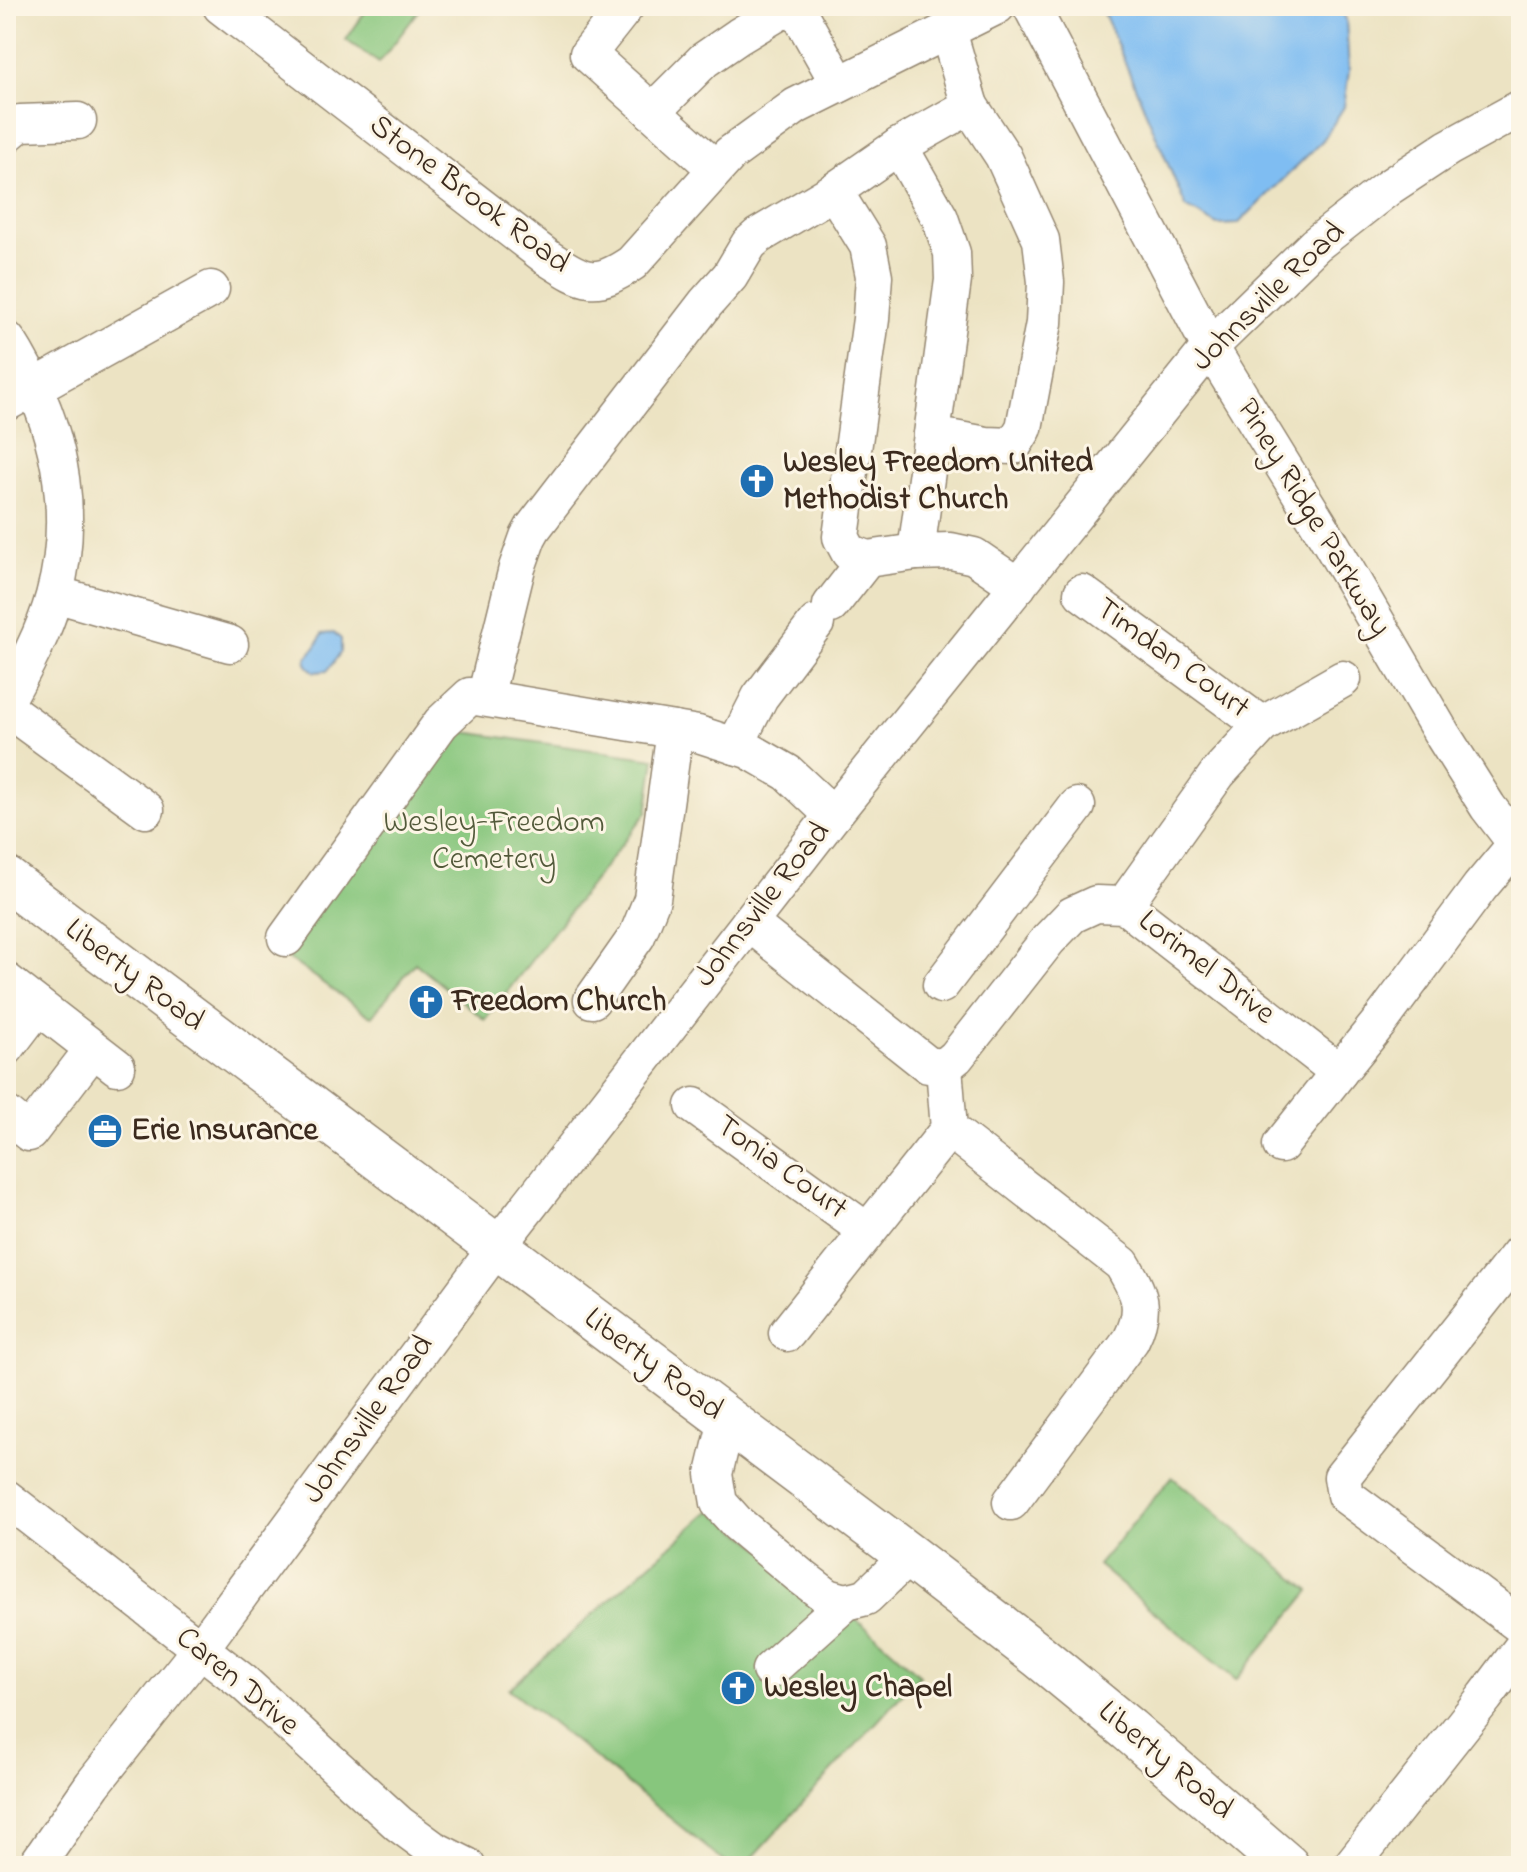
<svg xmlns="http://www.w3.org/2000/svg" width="1527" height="1872" viewBox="0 0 1527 1872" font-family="'Indie Flower',sans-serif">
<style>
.green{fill:#87c67d;stroke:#61784e;stroke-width:2}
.water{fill:#7fbdf2;stroke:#5d7488;stroke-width:2}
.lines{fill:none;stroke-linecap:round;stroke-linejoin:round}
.minor-casing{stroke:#948670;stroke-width:39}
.major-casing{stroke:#948670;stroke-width:47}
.minor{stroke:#fff;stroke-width:36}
.major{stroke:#fff;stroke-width:44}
.labels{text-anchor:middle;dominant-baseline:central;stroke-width:6;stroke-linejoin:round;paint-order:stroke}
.street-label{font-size:32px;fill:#3b2a1e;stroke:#fcf5e5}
.poi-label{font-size:32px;font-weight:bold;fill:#3b2a1e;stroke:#fcf5e5;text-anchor:start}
.park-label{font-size:32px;fill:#52593a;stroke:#fcf5e5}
</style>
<rect width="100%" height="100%" fill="#fcf5e5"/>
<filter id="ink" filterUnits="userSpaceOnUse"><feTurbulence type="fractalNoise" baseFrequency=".0125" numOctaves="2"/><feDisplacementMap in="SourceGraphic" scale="16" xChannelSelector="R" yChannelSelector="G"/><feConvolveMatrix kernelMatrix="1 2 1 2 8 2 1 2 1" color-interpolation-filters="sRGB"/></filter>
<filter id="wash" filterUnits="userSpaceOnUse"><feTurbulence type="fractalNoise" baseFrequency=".006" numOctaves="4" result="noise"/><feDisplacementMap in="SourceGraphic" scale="32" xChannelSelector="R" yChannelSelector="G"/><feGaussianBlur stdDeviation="1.8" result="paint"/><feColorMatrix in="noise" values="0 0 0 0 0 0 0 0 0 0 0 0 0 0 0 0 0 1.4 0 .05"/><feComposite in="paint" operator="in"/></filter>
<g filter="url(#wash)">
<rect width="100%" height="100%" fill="#ece3c3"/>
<g class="green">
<path d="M369,6H419L421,8L379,63L346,40Z"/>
<path d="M457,731L655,759L647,812L485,1020L415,963L372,1016L367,1014L289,959L294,941Z"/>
<path d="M1172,1477L1310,1591L1236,1680L1098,1565Z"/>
<path d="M711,1510L868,1629L920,1675L745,1866H730L509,1689Z"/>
</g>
<g class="water">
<path d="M1101,6H1339L1346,19L1349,71L1344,107L1323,140L1238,224L1218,225L1186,207Z"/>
<path d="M334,633L341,639V652L327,671L315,672C297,660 309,658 316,646C319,642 320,638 322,634Z"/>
</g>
</g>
<g filter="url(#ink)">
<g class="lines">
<defs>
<g id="minor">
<path d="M221,6L548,258C584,281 594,289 632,263L730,154L796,106L997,6"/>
<path d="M626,6L588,54L716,169"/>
<path d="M795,6L839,84"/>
<path d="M1031,6L1210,347L1330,542L1442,734L1488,807L1521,850"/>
<path d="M652,112L704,60L739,36L789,6"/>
<path d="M6,135L20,123L78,121"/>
<path d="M899,146L940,218L952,253L953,280L916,552"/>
<path d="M834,191L868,246L874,276L871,319L841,537L849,552L867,559L916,552L951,551L974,556L1018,586"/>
<path d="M6,339C14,348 19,360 25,370C62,438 75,520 54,596C44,633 25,667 6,701"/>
<path d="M6,403L211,289"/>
<path d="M932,435L986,445L1013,446L1024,428L1044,323L1046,282L1041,240L1003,156L970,106"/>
<path d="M1082,593L1262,725"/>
<path d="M55,594L230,644"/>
<path d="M831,605L867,559"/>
<path d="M485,698L517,568L528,537L533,528L706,303L730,276L749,244L758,236L834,191L899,146L970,106L948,31"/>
<path d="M6,708L146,810"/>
<path d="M735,746L760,697L816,623"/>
<path d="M1124,905L1218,773L1262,725L1343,679"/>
<path d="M749,923L928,1065L944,1067L956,1057L1048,940L1072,915L1096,904L1124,905L1339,1072L1382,1019L1480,887L1516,844"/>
<path d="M286,938L441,723L470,696L698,734L735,746L748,750L788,773L833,815"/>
<path d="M6,981L117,1067"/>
<path d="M941,985L1077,806"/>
<path d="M592,1000L637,936L652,899L675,730"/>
<path d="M6,1048L38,1006"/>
<path d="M694,1106L867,1231"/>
<path d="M6,1114L29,1133L93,1049"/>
<path d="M949,1129L1122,1264C1140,1294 1147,1308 1131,1340L1011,1502"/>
<path d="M1281,1145L1339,1072"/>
<path d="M1521,1252L1342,1477L1345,1495L1521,1626"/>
<path d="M787,1333L949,1129L944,1067"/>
<path d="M727,1420L714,1474L719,1503L738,1524L799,1575L828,1597L846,1602"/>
<path d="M6,1498L243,1682L399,1824L433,1849L467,1866"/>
<path d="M770,1670L846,1602L866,1597L909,1556"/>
<path d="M36,1866L93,1784L200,1649L496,1248L833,815L1210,347L1315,245L1389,187L1448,148L1521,108"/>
<path d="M1351,1866L1485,1697L1521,1649"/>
</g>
<path id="major" d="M6,879L909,1556L1039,1656L1129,1730L1287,1866"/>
</defs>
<use href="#minor" class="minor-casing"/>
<use href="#major" class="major-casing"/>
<use href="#minor" class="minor"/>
<use href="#major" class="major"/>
</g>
</g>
<defs>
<symbol id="church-disc" viewBox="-11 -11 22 22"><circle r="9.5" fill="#1f6fb2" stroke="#fcf5e5"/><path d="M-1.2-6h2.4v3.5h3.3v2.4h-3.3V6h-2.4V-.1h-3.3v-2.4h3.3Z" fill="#fff"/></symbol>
<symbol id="office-disc" viewBox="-11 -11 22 22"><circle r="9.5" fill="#1f6fb2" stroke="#fcf5e5"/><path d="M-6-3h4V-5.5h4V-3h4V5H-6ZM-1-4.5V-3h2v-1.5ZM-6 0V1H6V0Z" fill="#fff"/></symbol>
</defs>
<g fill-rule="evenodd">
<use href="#church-disc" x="737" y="461" width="40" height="40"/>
<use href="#church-disc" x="406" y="982" width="40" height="40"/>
<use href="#office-disc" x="85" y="1111" width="40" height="40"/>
<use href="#church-disc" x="718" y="1668" width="40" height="40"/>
</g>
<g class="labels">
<g class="street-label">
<text transform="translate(469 195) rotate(37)">Stone Brook Road</text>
<text transform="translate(1269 297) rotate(-44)">Johnsville Road</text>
<text transform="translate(1313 518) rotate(59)">Piney Ridge Parkway</text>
<text transform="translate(1172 659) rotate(36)">Timdan Court</text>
<text transform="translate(763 905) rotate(-52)">Johnsville Road</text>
<text transform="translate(1206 968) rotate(38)">Lorimel Drive</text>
<text transform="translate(134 976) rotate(37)">Liberty Road</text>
<text transform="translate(781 1168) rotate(36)">Tonia Court</text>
<text transform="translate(653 1365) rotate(37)">Liberty Road</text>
<text transform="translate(369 1420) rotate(-54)">Johnsville Road</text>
<text transform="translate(237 1682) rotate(40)">Caren Drive</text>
<text transform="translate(1165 1761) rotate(40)">Liberty Road</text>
</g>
<g class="poi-label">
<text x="783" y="463">Wesley Freedom United<tspan x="783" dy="37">Methodist Church</tspan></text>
<text x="452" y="1002">Freedom Church</text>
<text x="131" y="1131">Erie Insurance</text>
<text x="764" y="1688">Wesley Chapel</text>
</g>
<g class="park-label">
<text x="494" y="823">Wesley-Freedom<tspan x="494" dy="37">Cemetery</tspan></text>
</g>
</g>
<rect width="1527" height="1872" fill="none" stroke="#fcf5e5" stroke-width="32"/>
</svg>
